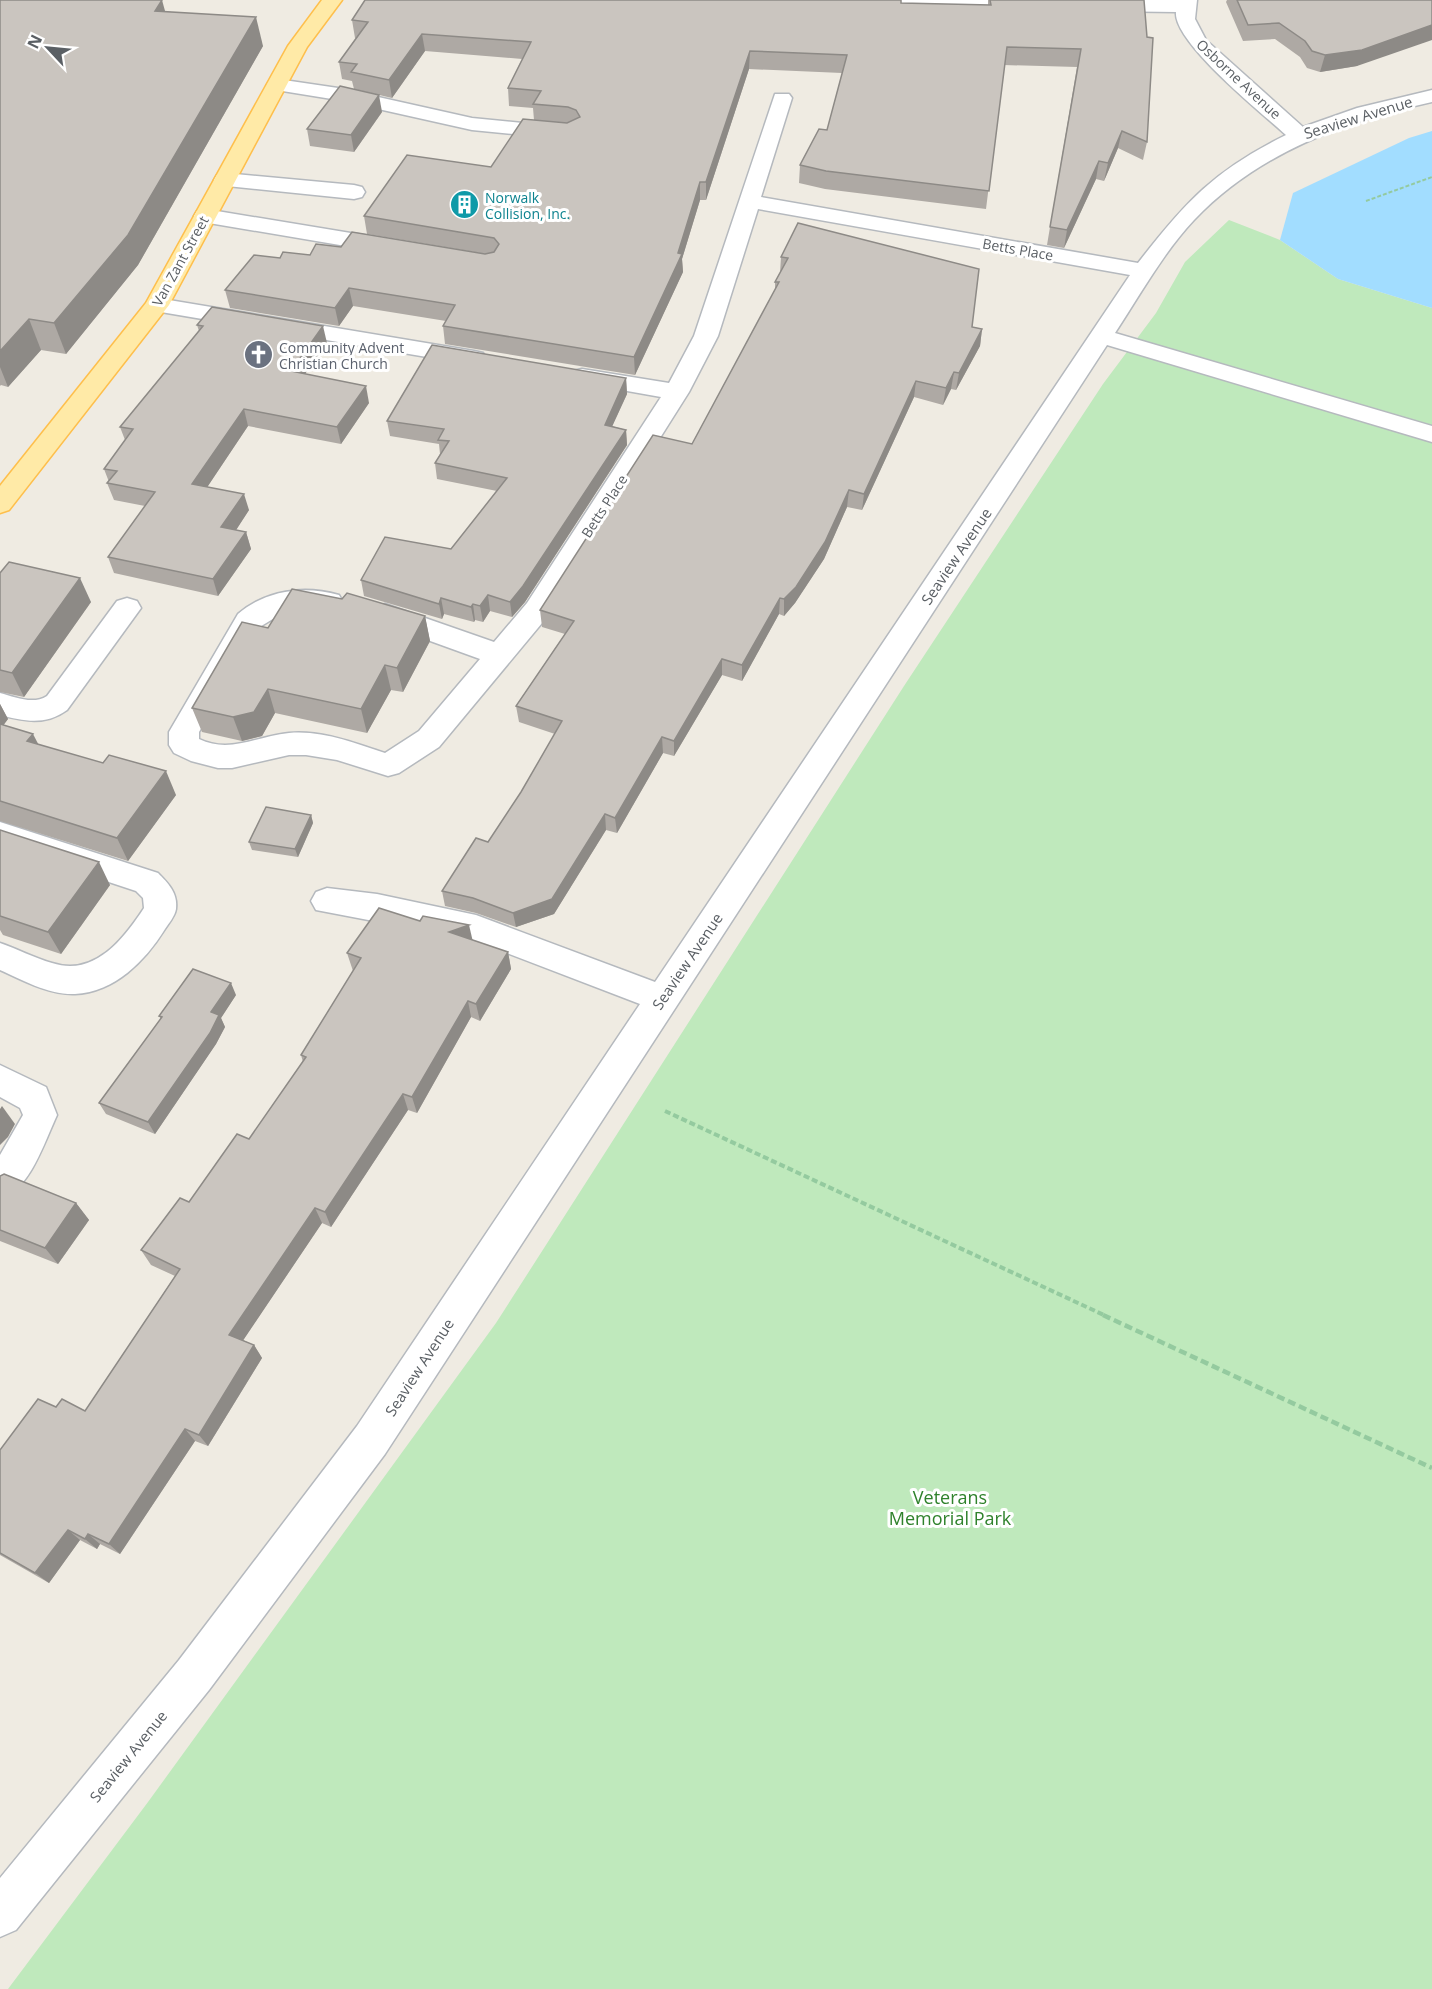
<svg xmlns="http://www.w3.org/2000/svg" width="1432" height="1989" viewBox="0 0 1432 1989" font-family="'Open Sans',sans-serif">
<style>
.green{fill:#bfe9bc}
.water{fill:#a2ddff}
.lines{fill:none;stroke-linecap:round;stroke-linejoin:round}
.minor-casing{stroke:#b5b9be;stroke-width:3}
.major-casing{stroke:#febf4c;stroke-width:3}
.path-far2{stroke:#94ca9f;stroke-width:2;stroke-dasharray:4 2;stroke-linecap:butt}
.path-far1{stroke:#94ca9f;stroke-width:4;stroke-dasharray:6 3;stroke-linecap:butt}
.path{stroke:#94ca9f;stroke-width:4.5;stroke-dasharray:8 4;stroke-linecap:butt}
.minor{fill:#fff;fill-rule:evenodd}
.major{fill:#ffeaa7;fill-rule:evenodd}
.wall{fill:#aea9a4}
.shaded-wall{fill:#8d8a86}
.building{fill:#cac5bf;stroke:#8d8a86;stroke-width:1.5}
.labels{text-anchor:middle;dominant-baseline:central;stroke-width:6;stroke-linejoin:round;paint-order:stroke}
.far-street-label{font-size:14px;fill:#5a5f64;stroke:#fff}
.far-culture-label{font-size:14px;fill:#0d838f;stroke:#fff;text-anchor:start}
.far-worship-label{font-size:14px;fill:#5b616d;stroke:#fff;text-anchor:start}
.street-label{font-size:15px;fill:#5a5f64;stroke:#fff}
.near-park-label{font-size:18px;fill:#2f822c;stroke:#fff}
</style>
<rect width="100%" height="100%" fill="#efebe2"/>
<path class="green" d="M1229,220L1280,240L1338,279L1432,308V1989H8L148,1802L496,1323L904,686L1103,384L1156,313L1185,262Z"/>
<path class="water" d="M1432,131V308L1338,279L1280,240L1293,193L1409,138Z"/>
<g class="lines">
<defs>
<g id="minor">
<path d="M888,0H1035L1042,5L1032,11L895,10L888,8L885,4Z"/>
<path d="M1197,0L1195,19L1206,40L1303,127L1357,108L1432,90V102C1343,122 1258,153 1194,220C1163,253 1140,295 1115,333L1432,426V442L1107,345L385,1454L209,1690L16,1930L0,1937V1878L179,1660L357,1426L640,1004L473,940L316,910L311,901L316,892L327,888L377,894L476,915L655,982L1130,275L758,209L718,336L689,392L547,617L439,747L399,773L388,776L337,760L306,755H289L232,768H218L191,761L174,753L169,745V732L238,614C266,590 304,585 339,595L343,602L339,609L329,612L286,611L258,628L199,732V739C230,754 257,736 289,733C322,730 354,743 385,753L419,731L480,659L375,621L371,614L375,607L385,604L494,642L527,603L661,397L582,383L573,381L570,376L573,371L582,369L669,383L694,336L775,94H789L792,98L761,197L1138,263C1186,201 1215,170 1286,135C1262,113 1173,42 1176,12L1099,11L1089,5L1096,0Z"/>
<path d="M277,79L338,88L472,118L562,127L569,129L573,133L569,137L562,139L472,130L338,100L270,89L267,85L270,81Z"/>
<path d="M225,173L354,185L362,187L365,192L362,197L354,199L217,185L214,180L217,175Z"/>
<path d="M205,209L393,240L401,242L404,247L401,252L393,254L197,221L194,216L197,211Z"/>
<path d="M157,298L474,351L483,353L486,358L483,363L474,365L149,310L145,305L149,300Z"/>
<path d="M127,598L137,601L141,608L67,710C45,726 24,721 0,715V693C15,697 33,705 47,696L117,601Z"/>
<path d="M0,822L158,873C168,883 178,893 176,909C175,916 169,923 165,929C145,961 115,992 75,994C49,995 22,980 0,970V943C18,949 34,958 52,963C94,977 123,940 144,908L143,898L136,891L0,846Z"/>
<path d="M0,1065L46,1087L57,1115C44,1143 30,1189 0,1200V1155L23,1115L20,1108L0,1097Z"/>
</g>
<path id="major" d="M322,0H342L307,47L169,305L9,510L0,513V486L146,303L288,46Z"/>
</defs>
<use href="#minor" class="minor-casing"/>
<use href="#major" class="major-casing"/>
<path class="path-far2" d="M1366,201L1432,177"/>
<path class="path-far1" d="M665,1111L1106,1316"/>
<path class="path" d="M1103,1315L1432,1468"/>
<use href="#minor" class="minor"/>
<use href="#major" class="major"/>
</g>
<g class="wall">
<path d="M0,0L165,11L263,46L138,265L66,354L41,350L8,387L1,385L0,386Z"/>
<path d="M988,0H1144L1147,142L1143,160L1118,148L1104,181L1096,179L1064,248L1047,245L1077,67L1004,65L986,209L825,189L799,183L800,165L827,130L842,73L749,69L706,200H700L682,259L683,272L635,375L445,344L443,326L446,321L353,306L339,326L230,308L225,290L280,258L310,255L341,247L486,254L367,234L364,216L491,167L534,120L533,108L509,106L508,88L522,59L425,51L392,98L354,89L352,81L342,79L339,62L356,38H355L352,20L901,3L988,5Z"/>
<path d="M1227,0H1432L1357,66L1320,72L1307,68L1300,57L1275,39L1243,41L1226,2Z"/>
<path d="M382,112L354,152L310,146L307,129Z"/>
<path d="M798,223L972,327L982,329L980,346L956,390L951,389L943,405L914,397L862,510L847,507L824,559L795,603L784,616L779,614L742,681L722,675L674,756L663,753L617,833L606,830L554,914L516,927L476,913L445,906L442,891L488,842L521,792L555,734L519,722L516,706L565,634L542,627L540,610L692,444L775,290V282L780,273L781,257Z"/>
<path d="M197,325L327,343L305,374L369,403L341,444L248,426L207,487L249,510L236,530L246,532L251,549L218,596L114,573L108,557L145,506L114,500L107,483L109,482L104,469L125,440L120,427L199,331Z"/>
<path d="M626,378L627,394L612,426L626,430L627,445L525,602L512,617L490,611L483,622L475,620L474,622L444,614L442,619L364,596L361,580L451,549L497,491L437,479L435,463L440,454L439,444L390,436L387,421Z"/>
<path d="M0,573L91,602L24,697L0,692Z"/>
<path d="M425,616L430,641L403,692L391,690L367,733L275,713L262,736L242,741L202,732L192,708L268,628Z"/>
<path d="M0,704L8,719L3,725L39,745L176,795L128,861L0,821Z"/>
<path d="M311,815L313,823L298,857L252,850L249,842Z"/>
<path d="M0,830L110,885L61,954L3,935L0,930Z"/>
<path d="M472,940L508,952L511,969L480,1021L471,1017L417,1113L408,1110L331,1227L322,1223L243,1340L254,1345L262,1358L208,1446L195,1441L120,1554L100,1544L97,1549L80,1540L49,1583L0,1555V1450L56,1407L85,1411L175,1276L151,1265L141,1250L189,1202L249,1139L303,1062L301,1055L353,971L347,953Z"/>
<path d="M236,995L221,1018L225,1027L216,1044L155,1134L106,1114L99,1103L161,1019L159,1016Z"/>
<path d="M0,1176L76,1203L89,1220L58,1264L0,1241Z"/>
</g>
<g class="shaded-wall">
<path d="M162,0L170,29L155,11Z"/>
<path d="M256,17L263,46L138,265L66,354L54,323Z"/>
<path d="M1432,25V40L1357,66L1320,72L1325,55Z"/>
<path d="M422,34L425,51L392,98L389,80Z"/>
<path d="M750,51L749,69L706,200V182Z"/>
<path d="M379,95L382,112L354,152L351,135Z"/>
<path d="M1122,131L1118,148L1104,181L1108,163Z"/>
<path d="M1099,161L1096,179L1064,248L1067,230Z"/>
<path d="M700,182V200L682,259L683,272L635,375L634,357L678,253Z"/>
<path d="M349,288L353,306L339,326L335,308Z"/>
<path d="M29,319L41,350L8,387L0,367V351Z"/>
<path d="M323,326L327,343L295,388L291,371Z"/>
<path d="M982,329L980,346L956,390L959,373Z"/>
<path d="M954,372L951,389L943,405L946,388Z"/>
<path d="M626,378L627,394L606,440L605,425Z"/>
<path d="M916,381L914,397L862,510L864,494Z"/>
<path d="M366,386L369,403L341,444L337,427Z"/>
<path d="M244,409L248,426L198,501L192,484Z"/>
<path d="M626,430L627,445L525,602L512,617L510,602Z"/>
<path d="M849,490L847,507L824,559L795,603L784,616V599Z"/>
<path d="M244,494L249,510L227,544L221,527Z"/>
<path d="M246,532L251,549L218,596L213,579Z"/>
<path d="M80,578L91,602L24,697L12,673Z"/>
<path d="M488,595L490,611L483,622L480,606Z"/>
<path d="M441,598L444,614L442,619L439,604Z"/>
<path d="M780,598L779,614L742,681V665Z"/>
<path d="M473,604L475,620L474,622L471,607Z"/>
<path d="M425,616L430,641L403,692L397,668Z"/>
<path d="M722,659V675L674,756V741Z"/>
<path d="M385,665L391,690L367,733L361,709Z"/>
<path d="M268,689L275,713L262,736L242,741L233,717Z"/>
<path d="M0,704L8,719L0,730Z"/>
<path d="M33,734L45,757L27,741Z"/>
<path d="M662,737L663,753L617,833L615,818Z"/>
<path d="M166,771L176,795L128,861L117,838Z"/>
<path d="M605,814L606,830L554,914L516,927L513,913Z"/>
<path d="M311,815L313,823L298,857L295,849Z"/>
<path d="M99,862L110,885L61,954L48,932Z"/>
<path d="M469,925L473,942L449,932Z"/>
<path d="M508,952L511,969L480,1021L476,1004Z"/>
<path d="M231,983L236,995L221,1018L225,1027L216,1044L155,1134L148,1122L211,1012Z"/>
<path d="M468,1001L471,1017L417,1113L412,1097Z"/>
<path d="M403,1094L408,1110L331,1227L325,1212Z"/>
<path d="M2,1106L15,1124L8,1137L0,1145V1109Z"/>
<path d="M76,1203L89,1220L58,1264L45,1248Z"/>
<path d="M315,1208L322,1223L238,1348L229,1335Z"/>
<path d="M254,1345L262,1358L208,1446L199,1435Z"/>
<path d="M185,1429L195,1441L120,1554L109,1544Z"/>
<path d="M68,1530L80,1540L49,1583L35,1573Z"/>
<path d="M88,1534L100,1544L97,1549L85,1539Z"/>
</g>
<g class="building">
<path d="M0,0H162L155,11L256,17L128,235L54,323L29,319L0,351Z"/>
<path d="M365,0H901V3L991,5L990,0H1144L1147,37L1153,38L1147,142L1122,131L1108,163L1099,161L1067,230L1050,227L1081,49L1007,47L989,191L826,171L800,165L819,129L827,130L847,55L750,51L706,182H700L678,253L682,254L634,357L443,326L455,305L349,288L335,308L225,290L254,255L280,258L283,252L310,255L316,244L341,247L352,232L485,254L494,252L499,244L494,238L364,216L407,155L491,167L523,119L567,123L580,117L576,110L568,107L533,104L541,91L508,88L531,42L422,34L389,80L351,72L357,64L339,62L368,22L352,20Z"/>
<path d="M1237,0H1432V25L1362,50L1325,55L1312,51L1305,41L1279,23L1248,25Z"/>
<path d="M340,86L379,95L351,135L307,129Z"/>
<path d="M798,223L979,269L972,327L982,329L959,373L954,372L946,388L916,381L864,494L849,490L825,542L796,587L784,599L780,598L742,665L722,659L674,741L662,737L615,818L605,814L552,899L513,913L473,898L442,891L476,838L488,842L521,792L562,721L516,706L574,621L540,610L653,435L692,444L779,282H775L788,258L781,257Z"/>
<path d="M212,307L323,326L291,371L366,386L337,427L244,409L192,484L244,494L221,527L246,532L213,579L108,557L155,492L107,483L117,471L104,469L133,429L120,427L203,326L197,325Z"/>
<path d="M432,345L626,378L605,425L626,430L523,586L510,602L488,595L480,606L473,604L471,607L441,598L439,604L361,580L385,537L451,549L507,478L435,463L449,441L438,440L444,429L387,421Z"/>
<path d="M9,562L80,578L12,673L0,670V573Z"/>
<path d="M292,589L342,599L347,593L425,616L397,668L385,665L361,709L268,689L254,712L233,717L192,708L242,622L268,628Z"/>
<path d="M0,724L33,734L27,741L103,763L109,755L166,771L117,838L0,801Z"/>
<path d="M266,807L311,815L295,849L249,842Z"/>
<path d="M0,830L99,862L48,932L0,916Z"/>
<path d="M379,908L420,921L423,916L469,925L449,932L508,952L476,1004L468,1001L412,1097L403,1094L325,1212L315,1208L229,1335L254,1345L199,1435L185,1429L109,1544L88,1534L85,1539L68,1530L35,1573L0,1553V1450L38,1399L56,1407L62,1399L85,1411L180,1269L141,1250L180,1198L189,1202L237,1134L249,1139L306,1057L301,1055L361,958L347,953Z"/>
<path d="M193,969L231,983L211,1012L219,1015L210,1033L148,1122L99,1103L162,1017L159,1016Z"/>
<path d="M4,1174L76,1203L45,1248L0,1230V1176Z"/>
</g>
<defs>
<symbol id="building-disc" viewBox="-11 -11 22 22"><circle r="9.5" fill="#0f9aa8" stroke="#fff"/><path d="M-4-6H4V6H1V3H-1V6H-4ZM-2.5-4.3h1.7v1.8h-1.7ZM.8-4.3h1.7v1.8H.8ZM-2.5-1h1.7V.8h-1.7ZM.8-1h1.7V.8H.8Z" fill="#fff"/></symbol>
<symbol id="church-disc" viewBox="-11 -11 22 22"><circle r="9.5" fill="#6b7280" stroke="#fff"/><path d="M-1.2-6h2.4v3.5h3.3v2.4h-3.3V6h-2.4V-.1h-3.3v-2.4h3.3Z" fill="#fff"/></symbol>
</defs>
<g fill-rule="evenodd">
<use href="#building-disc" x="448" y="188" width="33" height="33"/>
<use href="#church-disc" x="242" y="338" width="33" height="33"/>
</g>
<g class="labels">
<g class="far-street-label">
<text transform="translate(1239 79) rotate(43)">Osborne Avenue</text>
<text transform="translate(1018 249) rotate(10)">Betts Place</text>
<text transform="translate(180 261) rotate(-61)">Van Zant Street</text>
<text transform="translate(604 506) rotate(-57)">Betts Place</text>
</g>
<g class="far-culture-label">
<text x="485" y="197">Norwalk<tspan x="485" dy="16">Collision, Inc.</tspan></text>
</g>
<g class="far-worship-label">
<text x="279" y="347">Community Advent<tspan x="279" dy="16">Christian Church</tspan></text>
</g>
<g class="street-label">
<text transform="translate(1358 117) rotate(-17)">Seaview Avenue</text>
<text transform="translate(956 556) rotate(-56)">Seaview Avenue</text>
<text transform="translate(687 961) rotate(-56)">Seaview Avenue</text>
<text transform="translate(419 1367) rotate(-57)">Seaview Avenue</text>
<text transform="translate(128 1756) rotate(-51)">Seaview Avenue</text>
</g>
<g class="near-park-label">
<text x="950" y="1497">Veterans<tspan x="950" dy="21">Memorial Park</tspan></text>
</g>
</g>
<g transform="translate(48 48) rotate(296)" stroke="#ffffff" stroke-width="4.5" paint-order="stroke">
<path d="M0-4.5L10 22L0 15L-10 22Z" fill="#5a5f64"/>
<text y="-9" font-size="16" font-weight="bold" text-anchor="middle" fill="#5a5f64">N</text>
</g>
</svg>
